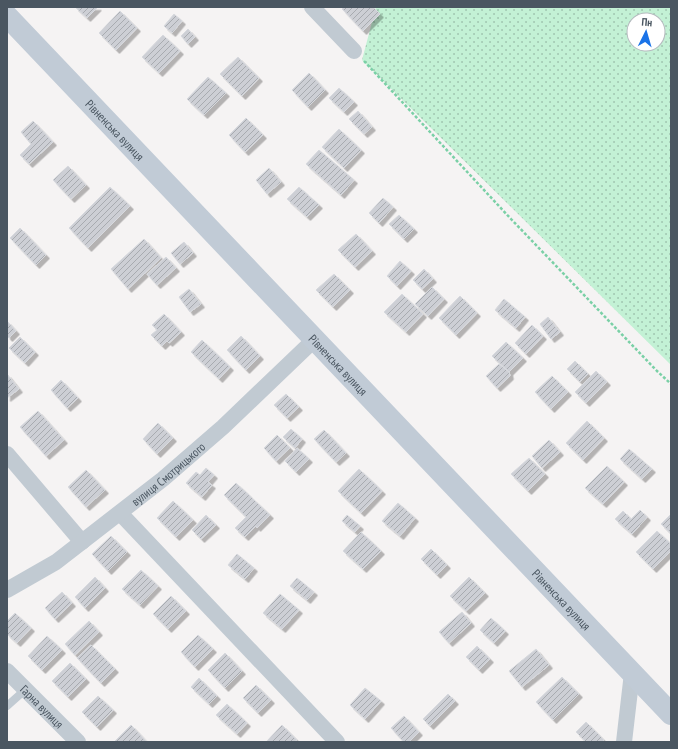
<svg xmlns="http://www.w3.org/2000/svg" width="678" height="749" viewBox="0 0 678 749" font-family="'PT Sans Narrow',sans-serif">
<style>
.park{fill:url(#park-dots);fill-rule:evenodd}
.building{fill:url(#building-hatch);stroke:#d7d9de;filter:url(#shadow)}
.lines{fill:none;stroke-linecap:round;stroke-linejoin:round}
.path{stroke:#7ad0a6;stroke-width:2.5;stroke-dasharray:3 2;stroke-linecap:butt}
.service{stroke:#c1cad2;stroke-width:8}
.minor{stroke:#c1cad2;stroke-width:16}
.secondary{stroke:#c1cbd6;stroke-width:22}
.labels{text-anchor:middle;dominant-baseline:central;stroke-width:4;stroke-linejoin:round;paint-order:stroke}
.street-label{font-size:12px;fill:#4a5661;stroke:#fff}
</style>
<defs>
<pattern id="park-dots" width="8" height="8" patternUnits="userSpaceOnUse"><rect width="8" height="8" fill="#c3f1d5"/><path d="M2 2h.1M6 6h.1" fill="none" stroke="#a0c6b0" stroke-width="1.8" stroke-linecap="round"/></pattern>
<pattern id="building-hatch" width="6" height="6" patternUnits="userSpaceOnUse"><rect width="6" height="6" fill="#cdcfd5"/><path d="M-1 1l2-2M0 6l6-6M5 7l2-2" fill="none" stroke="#a8abb0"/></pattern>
<filter id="shadow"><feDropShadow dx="3.5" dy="3.5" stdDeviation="0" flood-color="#0004"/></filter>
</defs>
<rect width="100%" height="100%" fill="#f5f3f3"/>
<path class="park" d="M376,7H671V365L362,60ZM634,20H658V44H634Z"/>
<g class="building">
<path d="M75,7H98L87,18Z"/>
<path d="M344,7H373L380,14L363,31L342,9Z"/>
<path d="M120,11L137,28L116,50L99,33Z"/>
<path d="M174,14L182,21L172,33L164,26Z"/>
<path d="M188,29L195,37L188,44L181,36Z"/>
<path d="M163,35L180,51L159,73L142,57Z"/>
<path d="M238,57L259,78L242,96L220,74Z"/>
<path d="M309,73L325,90L308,107L292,90Z"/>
<path d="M208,77L226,93L204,115L187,99Z"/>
<path d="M339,88L354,102L344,112L329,98Z"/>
<path d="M358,111L372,127L364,134L349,119Z"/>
<path d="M246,118L263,135L245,152L229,135Z"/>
<path d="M33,121L53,142L29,164L20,155L31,144L21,132Z"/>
<path d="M339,129L361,150L344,168L322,147Z"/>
<path d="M319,150L354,180L341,195L306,164Z"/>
<path d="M68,166L86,185L71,199L53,180Z"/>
<path d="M269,168L281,182L267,194L256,180Z"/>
<path d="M110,187L130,206L88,248L69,228Z"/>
<path d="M299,187L319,205L307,217L287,199Z"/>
<path d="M383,198L393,207L379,223L369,213Z"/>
<path d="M399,215L414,229L404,239L389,224Z"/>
<path d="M20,228L46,255L36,265L10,238Z"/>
<path d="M356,234L372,251L355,267L338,250Z"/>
<path d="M144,239L161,258L128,289L111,269Z"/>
<path d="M184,242L193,253L180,264L171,253Z"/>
<path d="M166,257L176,268L157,285L147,274Z"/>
<path d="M400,261L411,271L397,286L387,276Z"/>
<path d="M424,269L433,279L422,289L413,280Z"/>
<path d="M334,274L350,290L333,307L316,290Z"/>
<path d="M432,287L444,299L428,316L415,304Z"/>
<path d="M189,289L201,304L190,312L179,297Z"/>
<path d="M402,294L423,314L406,332L384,312Z"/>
<path d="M460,296L477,313L456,335L439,318Z"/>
<path d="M504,299L525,317L516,328L495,310Z"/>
<path d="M164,314L181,332L169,343L167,341L162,346L151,335L157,330L152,325Z"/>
<path d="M548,317L560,332L551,339L540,324Z"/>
<path d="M7,321L16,331L9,338L7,336Z"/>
<path d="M532,325L543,336L526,354L515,343Z"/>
<path d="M241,336L260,356L246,370L227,350Z"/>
<path d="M20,337L35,352L25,363L9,348Z"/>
<path d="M202,340L230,367L219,379L191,352Z"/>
<path d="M506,342L523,358L509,372L492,356Z"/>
<path d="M575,361L588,374L580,382L567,369Z"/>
<path d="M499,364L509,372L510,376L497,388L486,376Z"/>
<path d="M596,371L607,382L586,403L575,392Z"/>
<path d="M7,374L19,389L7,398Z"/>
<path d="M552,376L568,392L551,409L535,392Z"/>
<path d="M61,380L78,398L67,408L51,390Z"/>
<path d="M286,394L299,407L287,418L274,405Z"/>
<path d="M38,411L64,440L46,456L20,427Z"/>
<path d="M587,421L604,438L583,460L566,443Z"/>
<path d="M158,423L173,438L157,454L143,439Z"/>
<path d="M291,429L302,439L295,448L283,437Z"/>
<path d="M324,430L346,453L336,462L314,439Z"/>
<path d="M277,435L290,448L276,461L264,448Z"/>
<path d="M549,440L560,452L542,468L532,456Z"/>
<path d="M297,448L309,459L296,472L285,461Z"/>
<path d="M629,449L652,469L642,479L620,459Z"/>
<path d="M529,458L545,474L528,491L511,474Z"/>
<path d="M607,466L624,482L603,504L585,488Z"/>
<path d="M206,468L214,475L208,482L212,485L202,497L186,483L196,472L200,475Z"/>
<path d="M359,469L382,491L361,513L338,491Z"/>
<path d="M86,470L105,490L86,507L68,487Z"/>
<path d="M236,483L270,515L257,528L256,526L245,537L235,528L246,517L224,495Z"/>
<path d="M173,501L193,520L176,537L157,518Z"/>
<path d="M398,503L415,518L400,536L382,521Z"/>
<path d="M640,510L647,517L632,534L615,519L623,511L631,519Z"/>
<path d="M671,514V534L661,524Z"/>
<path d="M206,515L216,525L201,539L192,530Z"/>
<path d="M347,515L360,526L355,532L342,521Z"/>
<path d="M657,531L671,544V551L653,569L636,552Z"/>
<path d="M361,532L381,551L363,569L343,551Z"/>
<path d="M111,536L127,552L108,571L92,554Z"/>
<path d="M431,549L447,565L437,575L421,559Z"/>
<path d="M237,554L254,568L245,579L228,565Z"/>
<path d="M141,570L158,586L140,605L122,589Z"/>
<path d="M95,577L105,588L85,608L75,597Z"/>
<path d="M469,577L485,593L466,611L450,596Z"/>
<path d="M297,578L314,592L307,600L290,586Z"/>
<path d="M62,592L72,603L55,619L45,608Z"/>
<path d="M280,594L299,610L282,629L263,613Z"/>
<path d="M171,596L186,611L168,629L153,614Z"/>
<path d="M462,612L471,623L449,643L439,632Z"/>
<path d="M15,613L31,628L17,643L7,634V621Z"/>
<path d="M491,618L505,631L494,643L480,630Z"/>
<path d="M89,621L99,632L75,655L65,644Z"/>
<path d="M198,635L213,649L195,667L181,652Z"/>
<path d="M47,636L62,650L42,670L28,656Z"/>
<path d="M91,645L115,669L101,683L77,658Z"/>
<path d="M477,646L490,659L479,670L466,657Z"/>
<path d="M536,649L549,665L522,687L509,671Z"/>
<path d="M225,653L242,671L225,688L208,670Z"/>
<path d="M70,663L86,679L68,697L52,681Z"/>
<path d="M562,677L579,694L553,720L536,702Z"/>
<path d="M199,678L217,696L209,704L191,687Z"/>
<path d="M256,685L271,700L258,713L243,698Z"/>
<path d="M365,688L381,701L365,719L350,705Z"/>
<path d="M448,694L455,701L430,726L423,719Z"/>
<path d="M98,696L113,710L97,727L82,712Z"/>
<path d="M227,704L247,723L237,734L216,715Z"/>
<path d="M404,716L419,732L409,742H404L391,728Z"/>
<path d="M586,722L604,740L602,742H586L576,732Z"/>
<path d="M131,725L146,741L145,742H114Z"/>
<path d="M282,725L297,740L294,742H266Z"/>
</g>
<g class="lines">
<path class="path" d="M364,61L511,219L657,371L671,384"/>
<path class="service" d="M7,706L25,690"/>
<g class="minor">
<path d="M312,7L354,51"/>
<path d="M7,454L82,542"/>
<path d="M120,513L337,742"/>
<path id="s1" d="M7,590L56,562L163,479L223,427L315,339"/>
<path id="s2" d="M7,671L78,742"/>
<path d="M624,742L632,673"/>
</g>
<path class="secondary" id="s3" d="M7,16L671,714"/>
</g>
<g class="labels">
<g class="street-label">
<text stroke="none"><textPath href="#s3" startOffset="157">Рівненська вулиця</textPath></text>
<text stroke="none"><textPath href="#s3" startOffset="481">Рівненська вулиця</textPath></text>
<text stroke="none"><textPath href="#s1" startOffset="199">вулиця Смотрицького</textPath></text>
<text stroke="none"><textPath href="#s3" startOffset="805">Рівненська вулиця</textPath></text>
<text stroke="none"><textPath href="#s2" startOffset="50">Гарна вулиця</textPath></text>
</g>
</g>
<rect width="678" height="749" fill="none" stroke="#4a5661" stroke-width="16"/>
<g transform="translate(646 32) rotate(5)"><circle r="19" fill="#ffffff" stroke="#b7bbc0"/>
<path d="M0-3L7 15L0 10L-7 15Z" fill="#1a73e8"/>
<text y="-6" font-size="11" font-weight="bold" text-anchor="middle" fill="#4a5661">Пн</text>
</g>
</svg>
